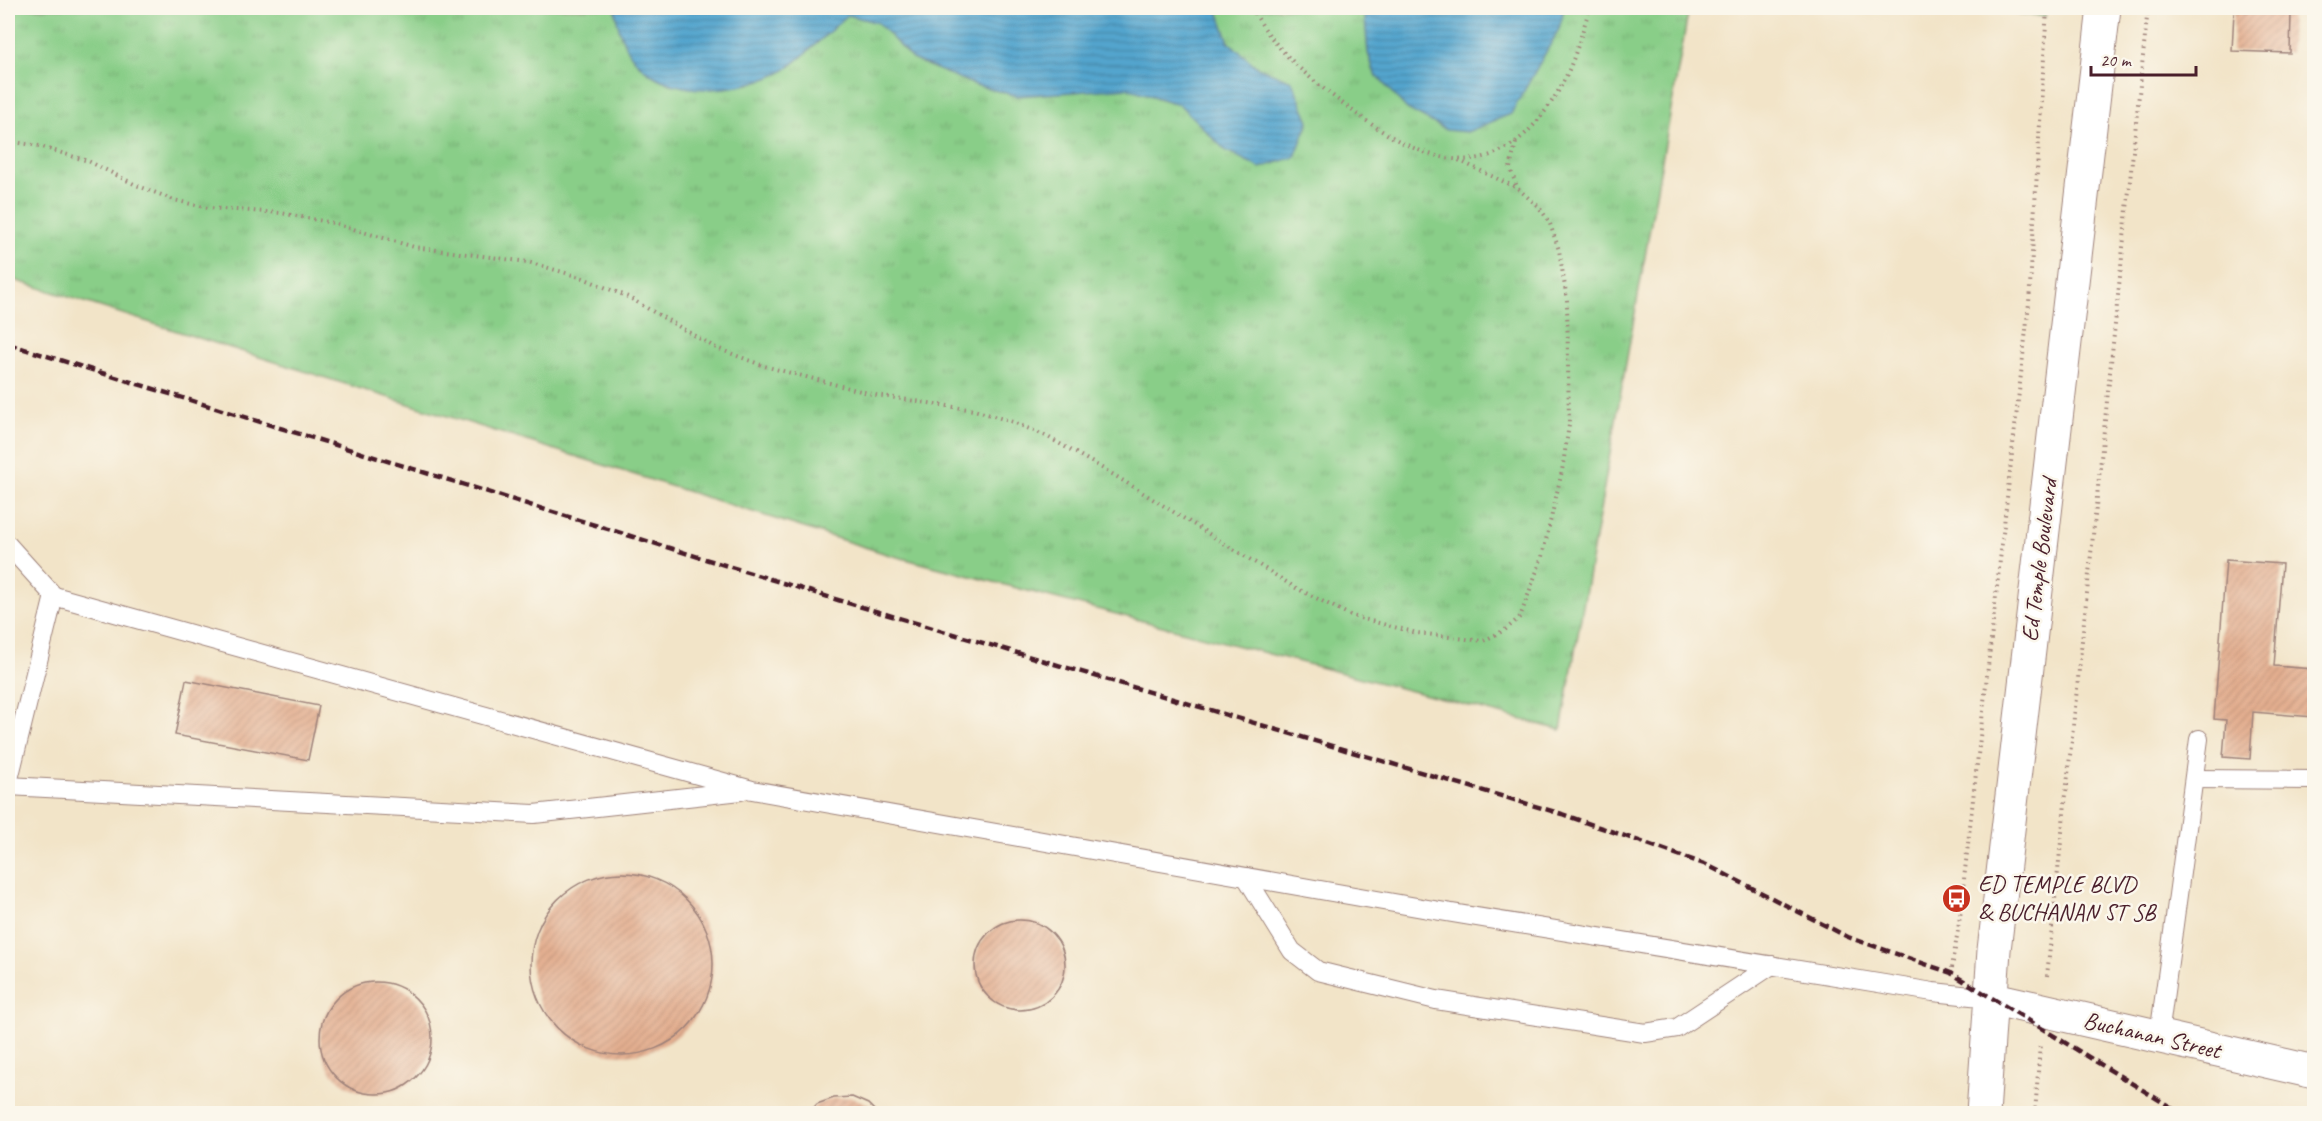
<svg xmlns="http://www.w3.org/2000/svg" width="2322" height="1121" viewBox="0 0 2322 1121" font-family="Caveat,sans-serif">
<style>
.grass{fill:url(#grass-tufts);stroke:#6a765a;stroke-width:1.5}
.water{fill:url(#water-rules);stroke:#4e627c;stroke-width:1.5}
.building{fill:url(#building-hatch)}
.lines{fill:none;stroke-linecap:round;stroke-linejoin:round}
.service-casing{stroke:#9e827a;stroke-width:20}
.tertiary-casing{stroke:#9e827a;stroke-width:35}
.secondary-casing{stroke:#9e827a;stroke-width:35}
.path{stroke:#9e827a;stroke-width:4;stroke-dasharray:1.5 4.5;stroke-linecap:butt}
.service{stroke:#fff;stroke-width:18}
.tertiary{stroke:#fff;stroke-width:33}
.secondary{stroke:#fff;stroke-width:33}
.rail{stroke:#4a1f2b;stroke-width:4.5;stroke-dasharray:9 4.5;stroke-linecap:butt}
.labels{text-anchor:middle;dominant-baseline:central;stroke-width:5;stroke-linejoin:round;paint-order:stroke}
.street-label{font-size:24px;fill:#4a1f2b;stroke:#fbf7ec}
.poi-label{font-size:24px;fill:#4a1f2b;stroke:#fbf7ec;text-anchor:start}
</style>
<defs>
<pattern id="grass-tufts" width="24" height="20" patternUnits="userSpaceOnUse" patternTransform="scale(1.5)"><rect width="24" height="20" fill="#89ce88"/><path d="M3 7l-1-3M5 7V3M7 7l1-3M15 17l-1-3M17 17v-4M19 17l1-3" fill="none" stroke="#78b076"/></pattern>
<pattern id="water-rules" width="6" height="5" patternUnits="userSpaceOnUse" patternTransform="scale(1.5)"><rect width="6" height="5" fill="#53a5ce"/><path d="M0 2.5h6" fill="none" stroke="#4786a7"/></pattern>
<pattern id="building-hatch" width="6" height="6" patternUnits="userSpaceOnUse" patternTransform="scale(1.5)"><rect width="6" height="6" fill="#e3ae8f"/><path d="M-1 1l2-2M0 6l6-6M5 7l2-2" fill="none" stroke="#c4957c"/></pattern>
</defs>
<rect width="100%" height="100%" fill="#fbf7ec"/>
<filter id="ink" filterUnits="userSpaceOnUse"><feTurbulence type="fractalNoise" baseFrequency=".0167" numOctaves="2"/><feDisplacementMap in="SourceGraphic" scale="12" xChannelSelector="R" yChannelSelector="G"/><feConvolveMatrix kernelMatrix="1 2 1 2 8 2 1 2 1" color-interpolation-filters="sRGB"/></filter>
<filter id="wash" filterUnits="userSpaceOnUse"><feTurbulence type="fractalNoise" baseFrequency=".008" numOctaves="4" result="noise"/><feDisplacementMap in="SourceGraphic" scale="24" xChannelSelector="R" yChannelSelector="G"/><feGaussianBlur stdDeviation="1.35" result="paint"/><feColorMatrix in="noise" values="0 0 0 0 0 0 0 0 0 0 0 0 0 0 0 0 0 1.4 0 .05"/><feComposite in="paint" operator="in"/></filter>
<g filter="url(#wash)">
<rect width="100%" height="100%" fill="#f2e4c8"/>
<g class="grass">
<path d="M8,8H1689L1561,730L890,555L8,278Z"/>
<path d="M1976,8H2046L2045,17Z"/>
</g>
<g class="water">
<path d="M615,8H1217L1229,42L1257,67L1292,81L1309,121L1295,157L1260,168L1225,150L1180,105L1128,88L1017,96L975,85L912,59L878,23L848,15C831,29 794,67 778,74C709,102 625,97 615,8Z"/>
<path d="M1364,8H1564L1559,29L1511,114L1467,132L1446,130L1407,109L1375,74L1368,53Z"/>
</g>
<g id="blocks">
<g class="building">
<path d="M2234,11L2291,13L2290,53L2232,51Z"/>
<path d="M2226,560L2282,564L2274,666L2314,669V717L2253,712L2250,759L2223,757L2226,720L2214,719Z"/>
<path d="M186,680L319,706L308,760L175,735Z"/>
<circle cx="622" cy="964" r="91"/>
<circle cx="1020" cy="965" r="45"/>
<circle cx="376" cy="1038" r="56"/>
<path d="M852,1097L868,1104L878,1114H808L817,1104L834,1098Z"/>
</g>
</g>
</g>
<g filter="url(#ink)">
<use href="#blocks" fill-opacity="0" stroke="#9e827a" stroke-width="1.5"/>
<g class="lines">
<defs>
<g id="service">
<path d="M8,545L54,596"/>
<path d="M2194,779L2314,780"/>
<path d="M8,783L54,596L752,790L1428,909L1933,992L1990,998"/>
<path d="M8,786L534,814L741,791"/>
<path d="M1246,877L1292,951L1318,971L1436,1000L1645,1033L1677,1028L1772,965"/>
<path d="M2159,1036L2199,739"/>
</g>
<path id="tertiary" d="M1990,998L2314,1072"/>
<path id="secondary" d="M1983,1114L1994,950L2104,8"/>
</defs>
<use href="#service" class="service-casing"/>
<use href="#tertiary" class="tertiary-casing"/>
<use href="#secondary" class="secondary-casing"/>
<g class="path">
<path d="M1252,8C1274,50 1311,80 1349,108C1430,170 1502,190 1560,88C1574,64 1581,34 1590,8"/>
<path d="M8,141L39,146L88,161L136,185L174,200L208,208L281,213L333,223L414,247L528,262L583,278L628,297L714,347L764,366L876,395L974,410L1013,422L1046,436L1114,475L1296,588L1352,616L1417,633L1483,641L1505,630L1520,617L1542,557L1562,471L1569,425L1567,299L1559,250L1549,221L1538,206L1517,188L1458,160"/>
<path d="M1516,143L1510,168L1517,187"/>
<path d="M1962,897L2029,303L2047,8"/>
<path d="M1952,968L1961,910"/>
<path d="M2047,976L2148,8"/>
<path d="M2035,1114L2040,1044"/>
</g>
<use href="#service" class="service"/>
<use href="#tertiary" class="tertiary"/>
<use href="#secondary" class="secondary"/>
<path class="rail" d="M8,344L838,600L1562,814L1707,865L1848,937L1951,973L2182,1114"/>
</g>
</g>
<defs>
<symbol id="bus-disc" viewBox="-11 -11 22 22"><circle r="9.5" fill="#c8321e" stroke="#fbf7ec"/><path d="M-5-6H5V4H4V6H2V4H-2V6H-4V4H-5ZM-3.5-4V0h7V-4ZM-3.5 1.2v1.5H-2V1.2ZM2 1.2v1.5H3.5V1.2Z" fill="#fff"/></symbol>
</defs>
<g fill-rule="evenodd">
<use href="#bus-disc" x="1940" y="882" width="33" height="33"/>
</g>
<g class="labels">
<g class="street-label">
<text transform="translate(2039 560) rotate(-83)">Ed Temple Boulevard</text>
<text transform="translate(2152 1035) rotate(13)">Buchanan Street</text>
</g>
<g class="poi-label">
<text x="1978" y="884">ED TEMPLE BLVD<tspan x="1978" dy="28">&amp; BUCHANAN ST SB</tspan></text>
</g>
</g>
<rect width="2322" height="1121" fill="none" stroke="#fbf7ec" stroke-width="30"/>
<path d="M2091 66v9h105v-9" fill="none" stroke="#4a1f2b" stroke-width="3"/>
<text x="2100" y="66" font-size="18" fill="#4a1f2b" stroke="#fbf7ec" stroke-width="4.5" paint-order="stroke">20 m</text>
</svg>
